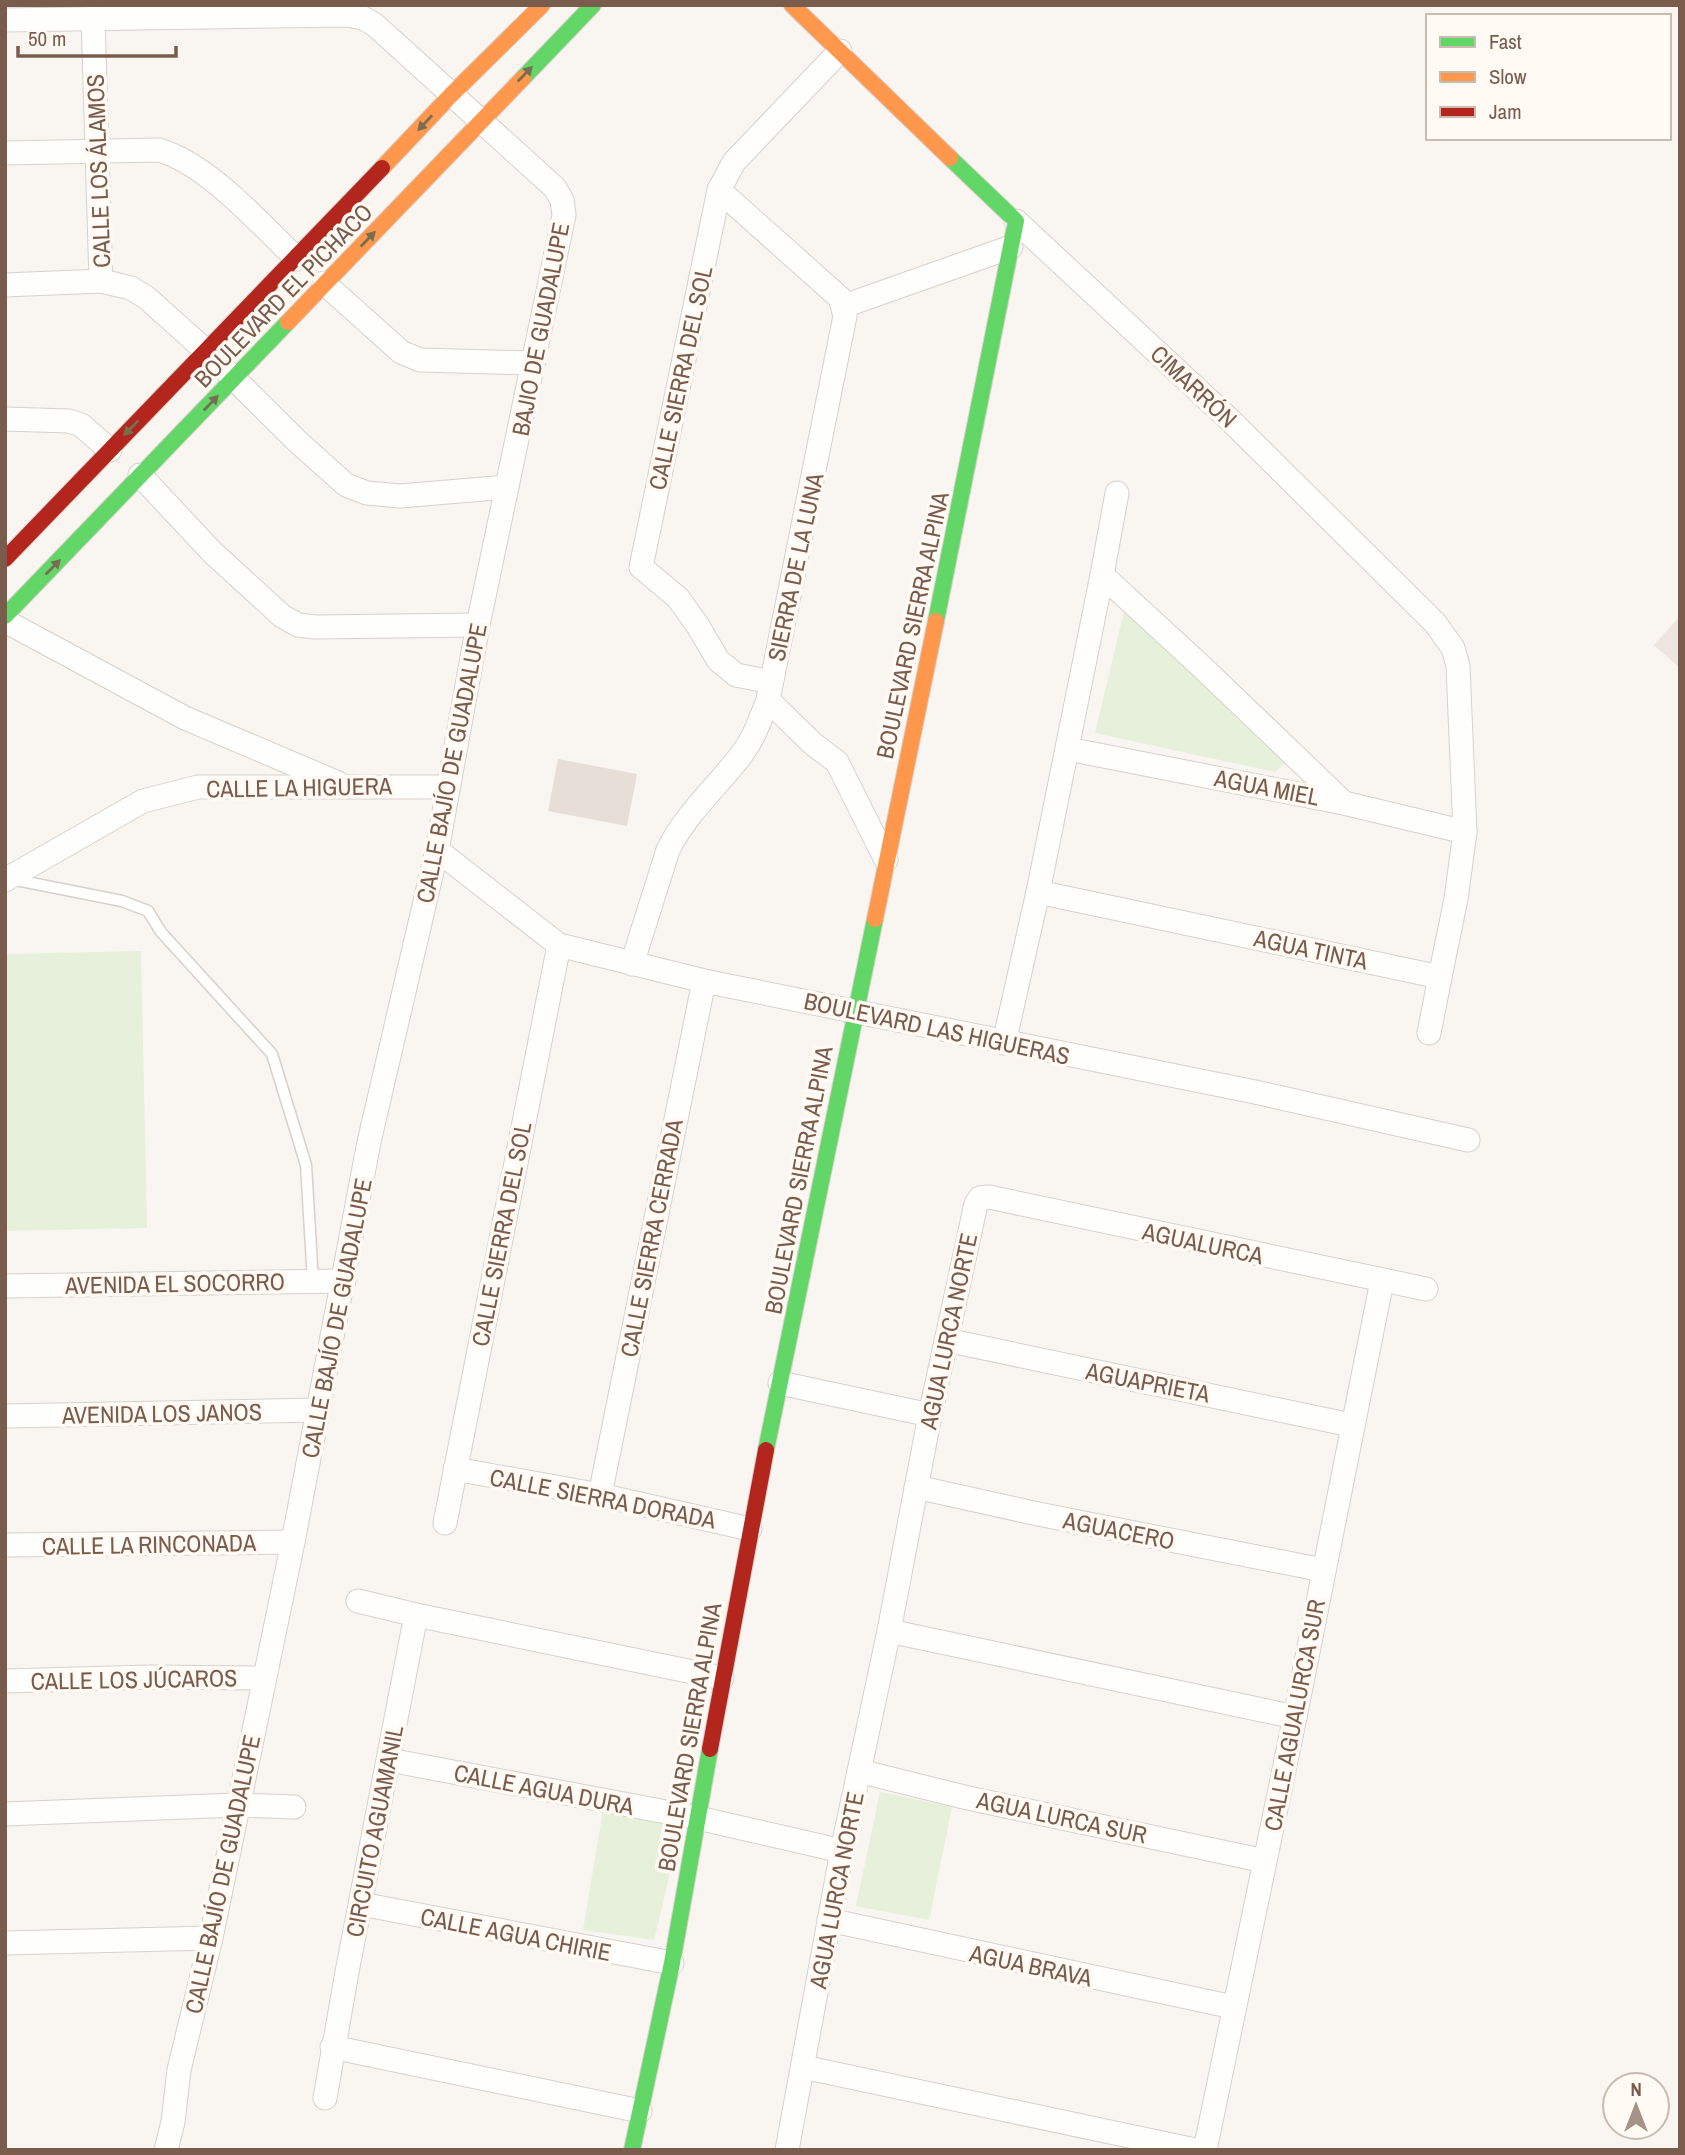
<svg xmlns="http://www.w3.org/2000/svg" width="1685" height="2155" viewBox="0 0 1685 2155" font-family="'Archivo Narrow',sans-serif">
<style>
.industrial{fill:#ede5e0}
.green{fill:#e7f0db}
.building{fill:#e6ded7}
.lines{fill:none;stroke-linecap:round;stroke-linejoin:round}
.lane-casing{stroke:#d7d1cb;stroke-width:13}
.street-casing{stroke:#d7d1cb;stroke-width:25}
.fast-casing{stroke:#d9d2cb;stroke-width:18}
.slow-casing{stroke:#d9d2cb;stroke-width:18}
.jam-casing{stroke:#d9d2cb;stroke-width:18}
.lane{stroke:#fefefd;stroke-width:10}
.street{stroke:#fefefd;stroke-width:23}
.fast{stroke:#63d668;stroke-width:16}
.slow{stroke:#ff974d;stroke-width:16}
.jam{stroke:#b3261e;stroke-width:16}
.oneway{fill:#776e51}
.labels{text-anchor:middle;dominant-baseline:central;stroke-width:7;stroke-linejoin:round;paint-order:stroke}
.street-label{font-size:24px;fill:#7a5c4d;stroke:#fffaf3}
</style>
<rect width="100%" height="100%" fill="#f9f5f0"/>
<path class="industrial" d="M1680,616V668L1654,645Z"/>
<g class="green">
<path d="M1125,607L1287,761L1275,772L1095,733Z"/>
<path d="M141,951L147,1228L5,1231V954Z"/>
<path d="M880,1792L952,1807L929,1920L856,1906Z"/>
<path d="M604,1805L681,1826L654,1940L583,1930Z"/>
</g>
<path class="building" d="M558,759L637,774L627,826L548,811Z"/>
<g class="lines">
<defs>
<path id="lane" d="M11,879L122,901L148,911L161,932L272,1054L306,1165L313,1281"/>
<g id="street">
<path d="M93,18L101,281"/>
<path d="M5,20L347,15L363,18L375,25L554,187L562,200L564,215L478,625L437,850L369,1142L293,1542L211,1938L179,2070L173,2122L166,2150"/>
<path d="M5,153L159,150C208,164 260,224 297,259"/>
<path d="M1016,221L1230,420L1435,623L1453,648L1458,666L1465,832L1456,899L1440,977L1038,892"/>
<path d="M324,283L401,352L420,360L533,363"/>
<path d="M5,285L101,281L131,288L147,298L206,351L297,441L346,485L367,493L400,496L507,487"/>
<path d="M844,306L1011,247"/>
<path d="M5,419L69,421L81,425L110,450"/>
<path d="M140,475L212,552L282,616L298,625L315,627L478,625"/>
<path d="M1102,575L1117,493"/>
<path d="M5,621L185,718L338,783"/>
<path d="M771,682L736,675L718,660L698,626L678,598L641,567L719,190L734,162L840,51"/>
<path d="M768,700L813,744L837,762L886,860"/>
<path d="M1068,749L1344,803L1465,832"/>
<path d="M437,850L559,945L704,981L1255,1092L1468,1140"/>
<path d="M5,880L143,801L198,787H448"/>
<path d="M632,964L668,850C686,813 717,787 742,754C754,738 761,718 768,700L845,316L840,298L719,190"/>
<path d="M1429,1033L1440,977"/>
<path d="M1004,1043L1038,892L1102,575L1203,668L1344,803"/>
<path d="M5,1286L344,1281"/>
<path d="M946,1340L1351,1425"/>
<path d="M780,1383L930,1415"/>
<path d="M5,1416L318,1410"/>
<path d="M455,1469L600,1495L750,1529"/>
<path d="M916,1487L1038,1514L1323,1570"/>
<path d="M600,1495L704,981"/>
<path d="M445,1523L559,945"/>
<path d="M5,1545L293,1542"/>
<path d="M358,1601L416,1615L722,1678"/>
<path d="M889,1631L1295,1717"/>
<path d="M5,1681L150,1677L263,1678"/>
<path d="M389,1760L698,1818L842,1851"/>
<path d="M859,1771L968,1798L1265,1861"/>
<path d="M5,1814L237,1805L294,1807"/>
<path d="M361,1904L672,1963"/>
<path d="M829,1920L1233,2007"/>
<path d="M5,1943L211,1938"/>
<path d="M332,2047L640,2111"/>
<path d="M803,2067L1195,2150"/>
<path d="M325,2098L347,1972L416,1615"/>
<path d="M787,2150L842,1851L889,1631L930,1415L976,1204L980,1198L989,1197L1426,1289"/>
<path d="M1205,2150L1295,1717L1382,1281"/>
</g>
<g id="fast">
<path d="M523,78L593,5"/>
<path d="M5,616L288,322"/>
<path d="M936,621L1016,221L950,158"/>
<path d="M766,1450L875,919"/>
<path d="M632,2150L672,1963L710,1749"/>
</g>
<g id="slow">
<path d="M792,5L950,158"/>
<path d="M382,168L451,95L542,5"/>
<path d="M288,322L523,78"/>
<path d="M875,919L936,621"/>
</g>
<g id="jam">
<path d="M5,559L382,168"/>
<path d="M710,1749L766,1450"/>
</g>
</defs>
<use href="#lane" class="lane-casing"/>
<use href="#street" class="street-casing"/>
<use href="#fast" class="fast-casing"/>
<use href="#slow" class="slow-casing"/>
<use href="#jam" class="jam-casing"/>
<use href="#lane" class="lane"/>
<use href="#street" class="street"/>
<use href="#fast" class="fast"/>
<use href="#slow" class="slow"/>
<use href="#jam" class="jam"/>
</g>
<defs><path id="oneway-solid" d="M-6-.8H1V-3.2L6.5 0L1 3.2V.8H-6Z" transform="scale(1.75)"/></defs>
<g class="oneway">
<use href="#oneway-solid" transform="translate(525 74) rotate(-46)"/>
<use href="#oneway-solid" transform="translate(425 123) rotate(133)"/>
<use href="#oneway-solid" transform="translate(368 239) rotate(-46)"/>
<use href="#oneway-solid" transform="translate(211 403) rotate(-46)"/>
<use href="#oneway-solid" transform="translate(131 428) rotate(134)"/>
<use href="#oneway-solid" transform="translate(53 567) rotate(-45)"/>
</g>
<g class="labels">
<g class="street-label">
<text transform="translate(98 171) rotate(-92)">CALLE LOS ÁLAMOS</text>
<text transform="translate(283 295) rotate(-46)">BOULEVARD EL PICHACO</text>
<text transform="translate(540 329) rotate(-79)">BAJIO DE GUADALUPE</text>
<text transform="translate(680 378) rotate(-78)">CALLE SIERRA DEL SOL</text>
<text transform="translate(1194 386) rotate(43)">CIMARRÓN</text>
<text transform="translate(795 567) rotate(-78)">SIERRA DE LA LUNA</text>
<text transform="translate(912 625) rotate(-78)">BOULEVARD SIERRA ALPINA</text>
<text transform="translate(451 763) rotate(-79)">CALLE BAJÍO DE GUADALUPE</text>
<text transform="translate(299 787) rotate(-1)">CALLE LA HIGUERA</text>
<text transform="translate(1267 787) rotate(11)">AGUA MIEL</text>
<text transform="translate(1311 949) rotate(12)">AGUA TINTA</text>
<text transform="translate(937 1028) rotate(12)">BOULEVARD LAS HIGUERAS</text>
<text transform="translate(798 1180) rotate(-79)">BOULEVARD SIERRA ALPINA</text>
<text transform="translate(501 1234) rotate(-79)">CALLE SIERRA DEL SOL</text>
<text transform="translate(651 1238) rotate(-79)">CALLE SIERRA CERRADA</text>
<text transform="translate(1203 1243) rotate(12)">AGUALURCA</text>
<text transform="translate(175 1283) rotate(-1)">AVENIDA EL SOCORRO</text>
<text transform="translate(336 1318) rotate(-79)">CALLE BAJÍO DE GUADALUPE</text>
<text transform="translate(948 1331) rotate(-78)">AGUA LURCA NORTE</text>
<text transform="translate(1148 1382) rotate(11)">AGUAPRIETA</text>
<text transform="translate(162 1413) rotate(-1)">AVENIDA LOS JANOS</text>
<text transform="translate(603 1498) rotate(11)">CALLE SIERRA DORADA</text>
<text transform="translate(1119 1530) rotate(11)">AGUACERO</text>
<text transform="translate(149 1544) rotate(-1)">CALLE LA RINCONADA</text>
<text transform="translate(134 1679) rotate(-1)">CALLE LOS JÚCAROS</text>
<text transform="translate(1294 1715) rotate(-79)">CALLE AGUALURCA SUR</text>
<text transform="translate(689 1737) rotate(-80)">BOULEVARD SIERRA ALPINA</text>
<text transform="translate(544 1789) rotate(11)">CALLE AGUA DURA</text>
<text transform="translate(1062 1817) rotate(12)">AGUA LURCA SUR</text>
<text transform="translate(374 1831) rotate(-79)">CIRCUITO AGUAMANIL</text>
<text transform="translate(222 1874) rotate(-78)">CALLE BAJÍO DE GUADALUPE</text>
<text transform="translate(836 1890) rotate(-79)">AGUA LURCA NORTE</text>
<text transform="translate(516 1934) rotate(11)">CALLE AGUA CHIRIE</text>
<text transform="translate(1031 1965) rotate(12)">AGUA BRAVA</text>
</g>
</g>
<rect width="1685" height="2155" fill="none" stroke="#7a5c4d" stroke-width="14"/>
<rect x="1426" y="14" width="245" height="126" fill="#fffaf3" stroke="#cabbb1" stroke-width="2"/>
<rect x="1440" y="37" width="35" height="10" fill="#63d668" stroke="#cabbb1" stroke-width="2"/>
<text x="1489" y="49" font-size="21" fill="#7a5c4d">Fast</text>
<rect x="1440" y="72" width="35" height="10" fill="#ff974d" stroke="#cabbb1" stroke-width="2"/>
<text x="1489" y="84" font-size="21" fill="#7a5c4d">Slow</text>
<rect x="1440" y="107" width="35" height="10" fill="#b3261e" stroke="#cabbb1" stroke-width="2"/>
<text x="1489" y="119" font-size="21" fill="#7a5c4d">Jam</text>
<g transform="translate(1636 2106)"><circle r="33" fill="#fffaf3" stroke="#cabbb1" stroke-width="2"/>
<path d="M0-5L12 26L0 18L-12 26Z" fill="#a69286"/>
<text y="-10" font-size="19" font-weight="bold" text-anchor="middle" fill="#7a5c4d">N</text>
</g>
<path d="M18 46v10h158v-10" fill="none" stroke="#7a5c4d" stroke-width="3.5"/>
<text x="28" y="46" font-size="21" fill="#7a5c4d" stroke="#fffaf3" stroke-width="5" paint-order="stroke">50 m</text>
</svg>
